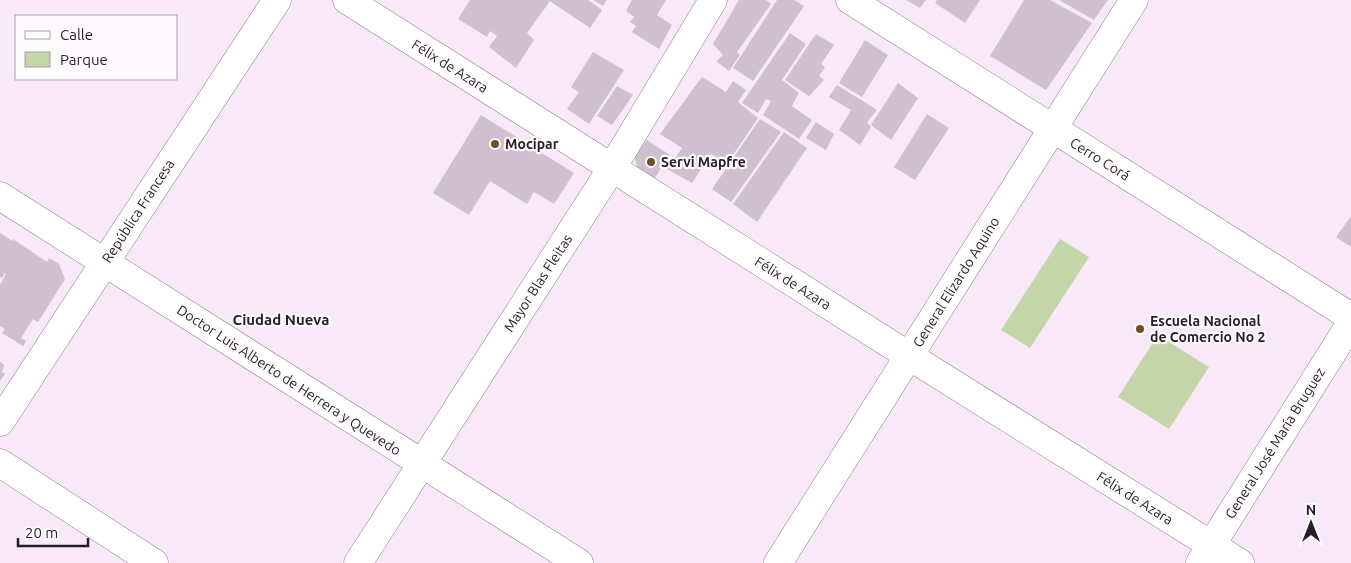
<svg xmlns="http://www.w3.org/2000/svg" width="1351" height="563" viewBox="0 0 1351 563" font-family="Ubuntu,sans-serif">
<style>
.green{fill:#c4d5a9}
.building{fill:#cfbfcf}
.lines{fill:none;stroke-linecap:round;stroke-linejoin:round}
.minor-casing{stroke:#918290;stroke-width:29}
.major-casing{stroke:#918290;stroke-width:29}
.minor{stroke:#fff;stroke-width:28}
.major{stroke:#fff;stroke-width:28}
.poi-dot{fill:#6d5124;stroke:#fdfafd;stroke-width:2}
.labels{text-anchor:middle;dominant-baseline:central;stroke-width:4.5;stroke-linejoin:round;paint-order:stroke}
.street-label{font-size:14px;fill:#251f25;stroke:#fdfafd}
.poi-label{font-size:14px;font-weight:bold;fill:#251f25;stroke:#fdfafd;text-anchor:start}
.neighbourhood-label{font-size:15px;font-weight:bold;fill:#251f25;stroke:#fdfafd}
</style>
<rect width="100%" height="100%" fill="#f8e8f8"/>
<g class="green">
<path d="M1060,239L1089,257L1030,348L1001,330Z"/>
<path d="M1158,335L1209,367L1169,429L1118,397Z"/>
</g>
<g class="building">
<path d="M470,0H588L602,10L590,28L550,1L527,33L534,40L516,68L489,47L497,36L490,31L487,37L458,19Z"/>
<path d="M593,0H607L603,6Z"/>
<path d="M632,0H666L657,15L672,25L659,49L632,32L636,26L630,22L634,17L626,11Z"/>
<path d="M739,0H766L771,4L737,52L740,55L729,71L716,61L723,55L713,44Z"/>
<path d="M777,0H794L804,6L753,81L733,68Z"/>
<path d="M906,0H926L920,8Z"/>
<path d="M937,0H980L965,23L935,3Z"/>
<path d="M1024,0H1050L1092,23L1046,90L990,56Z"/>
<path d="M1059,0H1108L1094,20Z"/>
<path d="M790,33L806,44L782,80L799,93L792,106L812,120L799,139L763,115L771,101L766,99L758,113L742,103Z"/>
<path d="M816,34L834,45L821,64L825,67L819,76L824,80L809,96L785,80Z"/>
<path d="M865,40L888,55L862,97L839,83Z"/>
<path d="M593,52L624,70L589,124L567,109L579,92L571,87Z"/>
<path d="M702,77L726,92L733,81L746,90L738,102L758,118L727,164L711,154L692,183L667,169L682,148L660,134Z"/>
<path d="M898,83L918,98L891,140L871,125Z"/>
<path d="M837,85L877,110L867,122L871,127L860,145L839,130L851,110L829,97Z"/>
<path d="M617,86L633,95L612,125L597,116Z"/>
<path d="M927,114L949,128L915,180L894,167Z"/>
<path d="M481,115L574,173L554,204L534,192L527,204L490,181L469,215L433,193Z"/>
<path d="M760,119L781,132L731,202L712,189Z"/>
<path d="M816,122L834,134L826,150L806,138Z"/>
<path d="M784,132L807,148L757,222L733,204Z"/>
<path d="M647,140L670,155L654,179L638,169L634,156Z"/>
<path d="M1351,216V247L1336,237Z"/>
<path d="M0,233L12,241L13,239L47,262L49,258L59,264L65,279L38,322L33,319L21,338L26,341L23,346L2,333L5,329L0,326V285L6,274L5,273L2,278L0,277Z"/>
<path d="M0,362L4,365L2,372L5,374L0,381Z"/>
</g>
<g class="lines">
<defs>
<g id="minor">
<path d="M347,0L909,356L1240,563"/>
<path d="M850,0L1351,317"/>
<path d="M0,196L579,563"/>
<path d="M0,422L277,0"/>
<path d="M0,463L154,563"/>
<path d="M358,563L612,168L713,0"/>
<path d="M1200,563L1351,323"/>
</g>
<path id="major" d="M778,563L1134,0"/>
</defs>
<use href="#minor" class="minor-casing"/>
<use href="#major" class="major-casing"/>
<use href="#minor" class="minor"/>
<use href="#major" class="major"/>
</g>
<g class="poi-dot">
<circle cx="495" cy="144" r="5"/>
<circle cx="651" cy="162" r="5"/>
<circle cx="1140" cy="329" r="5"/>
</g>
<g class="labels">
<g class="street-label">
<text transform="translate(450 66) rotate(32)">Félix de Azara</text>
<text transform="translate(1100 159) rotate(32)">Cerro Corá</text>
<text transform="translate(138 211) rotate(-57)">República Francesa</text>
<text transform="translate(956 282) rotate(-58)">General Elizardo Aquino</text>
<text transform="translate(538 283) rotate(-57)">Mayor Blas Fleitas</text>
<text transform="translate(793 283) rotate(32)">Félix de Azara</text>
<text transform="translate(289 380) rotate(33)">Doctor Luis Alberto de Herrera y Quevedo</text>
<text transform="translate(1275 443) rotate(-58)">General José María Bruguez</text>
<text transform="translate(1135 498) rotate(32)">Félix de Azara</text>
</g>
<g class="poi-label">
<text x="505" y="144">Mocipar</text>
<text x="661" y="162">Servi Mapfre</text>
<text x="1150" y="321">Escuela Nacional<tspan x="1150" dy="16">de Comercio No 2</tspan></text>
</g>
<g class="neighbourhood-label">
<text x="281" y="319">Ciudad Nueva</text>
</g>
</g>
<rect x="15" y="15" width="162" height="65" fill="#fdfafd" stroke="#a7a2a7"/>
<rect x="25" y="31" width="25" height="8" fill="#ffffff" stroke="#a7a2a7"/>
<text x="60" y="40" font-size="15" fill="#251f25">Calle</text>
<rect x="25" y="52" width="25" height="15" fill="#c4d5a9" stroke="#a7a2a7"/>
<text x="60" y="65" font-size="15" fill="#251f25">Parque</text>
<g transform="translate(1311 523)" stroke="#fdfafd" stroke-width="4" paint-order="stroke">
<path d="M0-4L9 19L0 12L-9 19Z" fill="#251f25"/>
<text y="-8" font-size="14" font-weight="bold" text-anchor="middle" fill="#251f25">N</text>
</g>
<path d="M18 538v8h70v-8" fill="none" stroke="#251f25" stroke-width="2.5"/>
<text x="25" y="538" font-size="15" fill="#251f25" stroke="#fdfafd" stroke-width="4" paint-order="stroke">20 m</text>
</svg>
